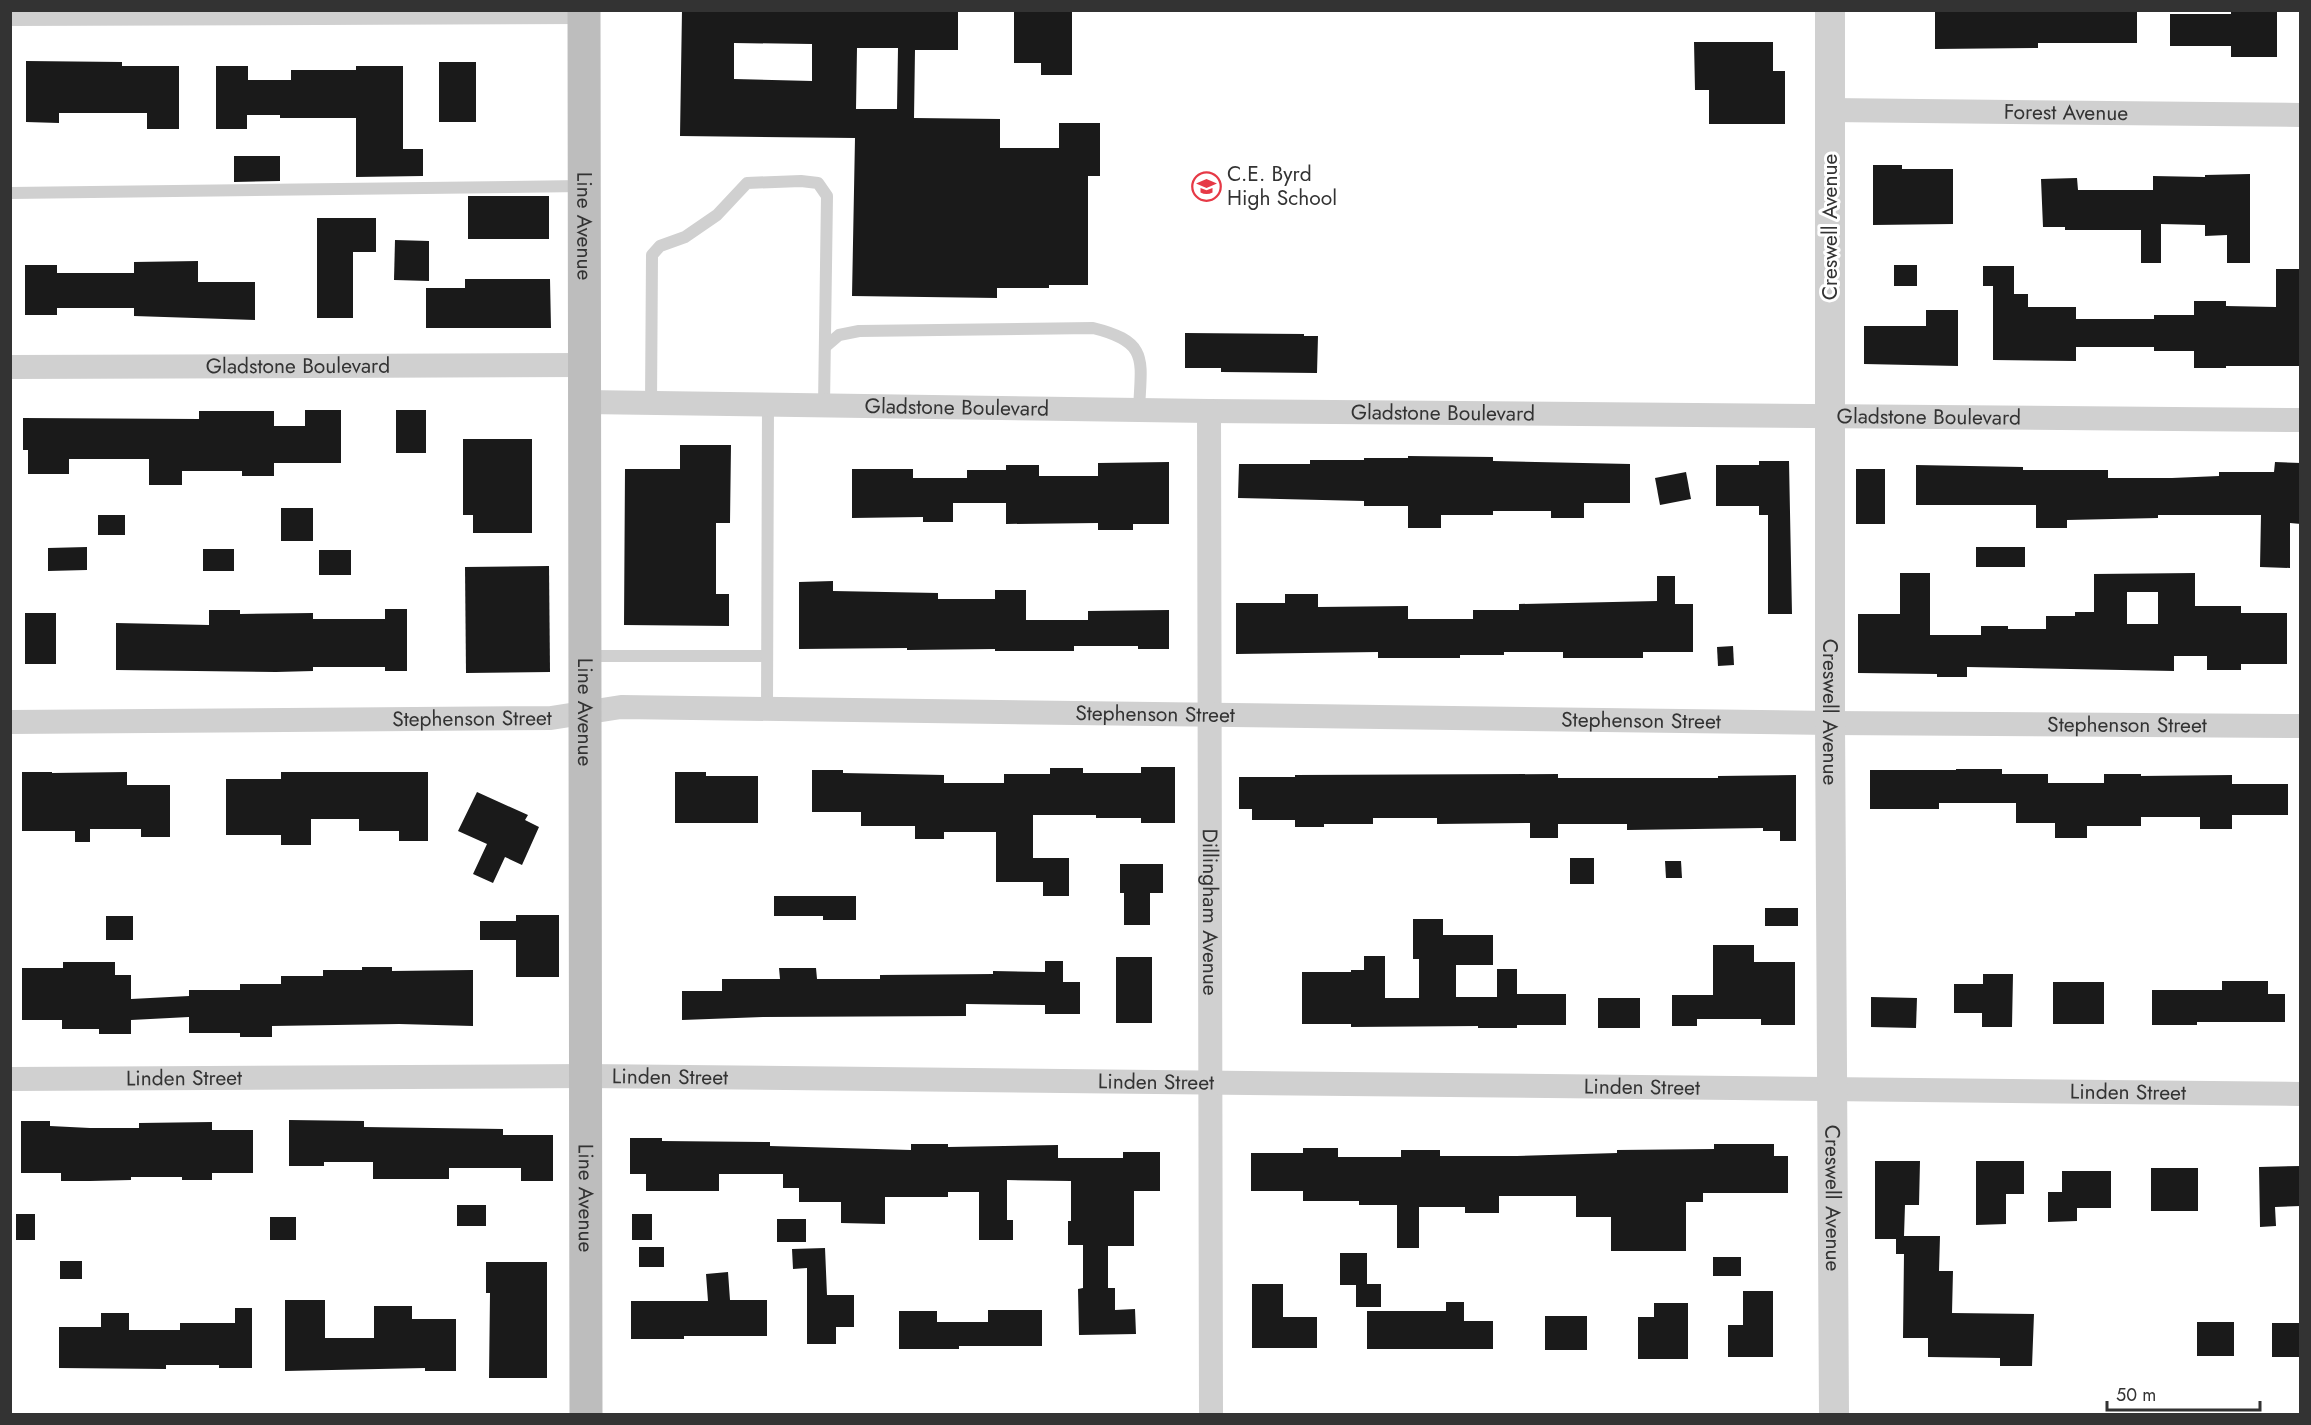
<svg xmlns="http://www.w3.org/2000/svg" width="2311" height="1425" viewBox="0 0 2311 1425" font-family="Jost,sans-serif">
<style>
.building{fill:#1a1a1a;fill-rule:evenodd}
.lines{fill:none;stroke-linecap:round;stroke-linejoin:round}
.service{stroke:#d0d0d0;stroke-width:12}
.minor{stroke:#d0d0d0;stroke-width:24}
.tertiary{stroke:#d0d0d0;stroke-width:30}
.secondary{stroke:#bdbdbd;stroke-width:33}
.labels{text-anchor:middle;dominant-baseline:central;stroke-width:6;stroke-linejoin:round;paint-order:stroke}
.street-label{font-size:21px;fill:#333;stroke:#fff}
.poi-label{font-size:21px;fill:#333;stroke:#fff;text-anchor:start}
</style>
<rect width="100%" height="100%" fill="#fff"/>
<g class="building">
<path d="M682,10H958V50H915L914,118L1000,119V148H1059V123H1100V176H1088V285H1049V288H997V298L852,296L855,138L680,136ZM734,43L812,44V81L734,79ZM857,48H898L897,109H856Z"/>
<path d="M1014,10H1072V75H1041V63H1014Z"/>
<path d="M1935,10H2137V43H2038V48L1935,49Z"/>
<path d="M2231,12H2277V57H2231V46H2170V14H2231Z"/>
<path d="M1694,42H1773V71H1785V124H1709V90H1695Z"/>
<path d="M26,61L122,62V66H179V129H147V113H59V123L26,122Z"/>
<rect x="439" y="62" width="37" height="60"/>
<path d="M216,66H248V80H291V70H356V66H403V149H423V176L356,177V118H280V115H247V129H216Z"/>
<path d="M234,156H280V181L234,182Z"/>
<path d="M1873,165H1902V169H1953V224L1873,225Z"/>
<path d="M2250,174V263H2227V235L2205,236V225L2161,224V263H2141V230H2065V227H2043L2041,179L2077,178L2078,190H2153V176L2205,177V175Z"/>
<rect x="468" y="196" width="81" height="43"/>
<path d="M317,218H376V252H353V318H317Z"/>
<path d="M395,240L429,241V281L394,280Z"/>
<path d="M198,261V282H255V320L134,316V308H57V315H25V265H57V273H134V262Z"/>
<rect x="1894" y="265" width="23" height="21"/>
<path d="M1983,266H2014V294H2028V307H2076V319H2154V315H2194V301H2226V306L2276,307V269H2301V366H2226V368H2194V351H2154V347H2076V361L1993,360V286H1983Z"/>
<path d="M465,279H550L551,328H426V288H465Z"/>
<path d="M1926,310H1958V366L1864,364V326H1926Z"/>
<path d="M1185,333L1304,334V336H1318L1317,373L1221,372V368H1185Z"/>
<path d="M305,410H341V463H274V476H242V471H182V485H149V459H69V474H28V450H23V418L199,419V411H274V426H305Z"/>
<rect x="396" y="410" width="30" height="43"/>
<path d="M463,439H532V533H473V515H463Z"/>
<path d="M680,445H731L730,523H716V594H729V626L624,625L625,469H680Z"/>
<path d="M1408,456L1493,457V461L1630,464V503H1584V518H1551V511H1493V515H1441V528H1408V506H1364V501L1238,498L1239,464H1310V460H1364V458H1408Z"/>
<path d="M1759,461H1789L1792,614H1768V515H1759V506H1716V465H1759Z"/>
<path d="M1169,462V524H1133V530H1098V523L1006,524V503H953V522H923V517L852,518V469H913V478H967V470H1006V465H1039V476H1098V463Z"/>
<path d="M2275,462L2301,463V524L2290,523V568L2260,567L2261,515H2158V518L2067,520V528H2036V505H1916V465L2023,467V470H2108V478H2172L2219,476V472H2274Z"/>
<rect x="1856" y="469" width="29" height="55"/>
<path d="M1686,472L1691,499L1660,505L1655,478Z"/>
<rect x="281" y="508" width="32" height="33"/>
<rect x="98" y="515" width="27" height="20"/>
<path d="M87,547V570L48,571V548Z"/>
<rect x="1976" y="547" width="49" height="20"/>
<rect x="203" y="549" width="31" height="22"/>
<rect x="319" y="550" width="32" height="25"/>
<path d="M549,566L550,672L466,673L465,567Z"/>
<path d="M1900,573H1930V635H1981V626H2008V629H2046V616H2075V612H2094V574L2195,573V606H2241V613H2287V664H2241V670H2207V656H2174V671L1967,667V677H1937V674L1858,673V614H1900ZM2127,592H2158V624H2127Z"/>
<path d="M1657,576H1675V604H1693V652H1643V658H1563V652H1504V655H1460V658H1378V652L1236,654V603H1285V594H1318V607L1408,606V619H1473V610H1519V604L1657,601Z"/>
<path d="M833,581V591L938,593V599H995V590H1026V620H1088V611L1169,610V649H1138V646H1074V651H995V649L907,650V648L799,649V582Z"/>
<path d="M385,609H407V671H385V667H313V671L276,672L116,670V623L209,625V610H240V614L313,613V619H385Z"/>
<rect x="25" y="613" width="31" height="51"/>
<path d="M1733,646L1734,665L1718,666L1717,647Z"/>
<path d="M1141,767H1175V823H1141V818H1096V815H1033V858H1069V896H1043V882H996V832H944V839H915V826H861V812H812V770H843V773L944,775V783H1004V774H1050V768H1083V773H1141Z"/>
<path d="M1956,769H2002V774H2048V783H2104V774H2141V776L2232,775V784H2288V815H2232V829H2200V817H2141V826H2087V838H2055V823H2016V803H1939V809H1870V770H1956Z"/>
<path d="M22,772H52V773L127,772V785H170V837H141V829H90V842H75V831H22Z"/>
<path d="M281,772H428V841H399V831H359V819H311V845H281V835H226V779H281Z"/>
<path d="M675,772H706V776H758V823H675Z"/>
<path d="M1558,774V778H1718V776L1796,775V841H1780V831H1763V828L1627,830V824H1558V838H1530V823L1437,824V818H1373V824H1324V827H1295V820H1252V809H1239V777H1295V775Z"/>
<path d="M477,792L528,815L525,820L539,827L522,865L505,857L493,883L473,874L487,844L458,831Z"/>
<rect x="1570" y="858" width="24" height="26"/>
<path d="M1665,861H1681L1682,878H1666Z"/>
<path d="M1120,864H1163V893H1150V925H1124V893H1120Z"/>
<path d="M774,896H856V920H823V916H774Z"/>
<rect x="1765" y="908" width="33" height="18"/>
<path d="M516,915H559V977H516V940H480V921H516Z"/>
<rect x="106" y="916" width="27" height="24"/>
<path d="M1413,919H1443V935H1493V965H1456V997H1497V969H1517V994H1566V1025H1517V1028H1478V1026L1351,1027V1024H1302V972H1351V970H1364V956H1385V998H1419V959H1413Z"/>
<path d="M1713,945H1754V962H1795V1025H1761V1019H1697V1026H1672V995H1713Z"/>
<rect x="1116" y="957" width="36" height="66"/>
<path d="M1045,961H1063V982H1080V1014H1045V1005L966,1004V1016L763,1017L682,1020V991H722V979H780L779,968H816L817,979H880V975L993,974V971L1045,972Z"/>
<path d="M63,962H115V975H131V999L189,996V990H240V984H281V976H323V970H362V967H392V971L473,970V1026L399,1024L272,1026V1037H240V1033H189V1017L131,1020V1034H99V1029H62V1020H22V968H63Z"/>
<path d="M1983,974H2013L2012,1027H1982V1013H1954V984H1983Z"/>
<path d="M2222,981H2268V994H2285V1022H2197V1025H2152V990H2222Z"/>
<rect x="2053" y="982" width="51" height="42"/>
<path d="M1871,997L1917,998L1916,1028L1871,1027Z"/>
<rect x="1598" y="998" width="42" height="30"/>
<path d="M289,1120L364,1121V1127L503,1129V1135H553V1181H521V1168H449V1179H373V1162H324V1166H289Z"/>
<path d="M21,1121H50V1126L90,1128H139V1123L212,1122V1130H253V1173H212V1180H182V1177H131V1180L90,1181H61V1173H21Z"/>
<path d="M630,1138H662V1141L770,1142V1146L911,1150V1144H948V1147L1058,1145V1158H1123V1152H1160V1191H1134V1246H1108V1288H1115V1310L1135,1309L1136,1334L1079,1335L1078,1289L1083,1288V1245H1068V1221H1071V1181L1007,1180V1220H1013V1240H979V1192H948V1197H885V1224L841,1223V1202H799V1188H783V1174H719V1191H646V1174H630Z"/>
<path d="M1714,1144H1774V1156H1788V1193H1703V1202H1686V1251H1611V1217H1576V1196H1499V1213H1465V1207H1419V1248H1397V1205H1359V1201H1303V1191H1251V1153H1303V1148H1338V1157H1401V1150H1440V1156H1517L1617,1153V1150L1714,1149Z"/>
<path d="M1875,1161H1920L1919,1205H1905L1904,1236H1940L1939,1271H1953L1952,1313L2034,1314L2032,1366H2000V1358L1928,1357V1338H1903L1904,1254H1896V1239H1875Z"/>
<path d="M1976,1161H2024V1194H2006V1224L1976,1225Z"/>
<path d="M2301,1166V1206L2275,1207L2276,1226L2260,1227L2259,1167Z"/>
<rect x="2151" y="1168" width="47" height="43"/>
<path d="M2062,1171H2111V1208H2077V1221L2048,1222V1192H2062Z"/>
<rect x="457" y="1205" width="29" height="21"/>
<rect x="16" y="1214" width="19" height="26"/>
<rect x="632" y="1214" width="20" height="26"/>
<rect x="270" y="1217" width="26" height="23"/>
<rect x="777" y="1219" width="29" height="23"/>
<rect x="639" y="1247" width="25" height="20"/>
<path d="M825,1248L827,1295H854V1327H836V1344H807V1268L793,1269L792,1249Z"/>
<path d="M1340,1253H1367V1284H1381V1307H1356V1285H1340Z"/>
<rect x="1713" y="1257" width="28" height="19"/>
<rect x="60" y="1261" width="22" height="18"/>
<path d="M486,1262H547V1378H489L490,1293H486Z"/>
<path d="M728,1272L730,1300H767V1336H684V1339H631V1301H708L706,1274Z"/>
<path d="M1252,1284H1283V1317H1317V1348H1252Z"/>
<path d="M1743,1291H1773V1357H1728V1325H1743Z"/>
<path d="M285,1300H325V1338H374V1306H412V1319H456V1371H425V1368L285,1371Z"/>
<path d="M1446,1302H1464V1321H1493V1349H1367V1311H1446Z"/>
<path d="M1654,1303H1688V1359H1638V1317H1654Z"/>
<path d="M235,1308H252V1368H219V1365H166V1369L59,1368V1327H101V1313H129V1330H180V1323H235Z"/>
<path d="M988,1310H1042V1346H959V1349H899V1311H937V1322H988Z"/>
<rect x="1545" y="1316" width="42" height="34"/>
<rect x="2197" y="1322" width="37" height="34"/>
<rect x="2272" y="1323" width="29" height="34"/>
</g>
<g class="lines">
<g class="service">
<path d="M10,193L582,186"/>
<path d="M825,347L839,335L859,331L1093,328C1150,342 1141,360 1139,410"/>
<path d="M651,403L652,255L660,246L685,237L717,215L747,183L801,181L818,183L827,196L824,405"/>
<path d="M586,656H767"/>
<path d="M767,709L768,404"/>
</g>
<g class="minor">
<path d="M10,14L584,12"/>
<path id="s1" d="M1830,110L2300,115"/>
<path id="s2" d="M10,367L585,365"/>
<path id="s3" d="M585,402L1209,411L2300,420"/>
<path id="s4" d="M1209,411L1211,1414"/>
<path id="s5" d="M10,722L551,718L621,707L1830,723L2300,726"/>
<path id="s6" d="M10,1079L586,1076L2300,1094"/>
</g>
<path class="tertiary" id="s7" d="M1830,10V723L1834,1414"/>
<path class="secondary" id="s8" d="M584,10L586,1414"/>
</g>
<defs>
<symbol id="school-ring" viewBox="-11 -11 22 22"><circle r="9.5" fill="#fff" stroke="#e63946" stroke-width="1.5"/><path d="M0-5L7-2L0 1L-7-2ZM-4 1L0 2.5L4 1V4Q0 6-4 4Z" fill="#e63946"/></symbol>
</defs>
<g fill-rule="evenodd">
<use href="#school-ring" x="1190" y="170" width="33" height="33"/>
</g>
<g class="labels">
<g class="street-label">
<text stroke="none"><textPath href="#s1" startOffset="236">Forest Avenue</textPath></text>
<text stroke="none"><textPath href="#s8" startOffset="216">Line Avenue</textPath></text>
<text transform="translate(1830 227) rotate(-90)">Creswell Avenue</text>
<text stroke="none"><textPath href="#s2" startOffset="288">Gladstone Boulevard</textPath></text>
<text stroke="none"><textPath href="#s3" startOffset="372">Gladstone Boulevard</textPath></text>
<text stroke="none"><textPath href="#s3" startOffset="858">Gladstone Boulevard</textPath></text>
<text stroke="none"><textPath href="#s3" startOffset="1344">Gladstone Boulevard</textPath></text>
<text stroke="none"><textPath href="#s8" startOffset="702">Line Avenue</textPath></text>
<text stroke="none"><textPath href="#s7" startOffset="702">Creswell Avenue</textPath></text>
<text stroke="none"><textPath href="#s5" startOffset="1146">Stephenson Street</textPath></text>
<text stroke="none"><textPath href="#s5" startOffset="462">Stephenson Street</textPath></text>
<text stroke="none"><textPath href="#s5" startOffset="1632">Stephenson Street</textPath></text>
<text stroke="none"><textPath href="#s5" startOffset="2118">Stephenson Street</textPath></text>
<text stroke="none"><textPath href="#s4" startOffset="501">Dillingham Avenue</textPath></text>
<text stroke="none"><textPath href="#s6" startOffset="660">Linden Street</textPath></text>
<text stroke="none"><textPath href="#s6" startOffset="174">Linden Street</textPath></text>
<text stroke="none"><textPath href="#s6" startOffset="1146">Linden Street</textPath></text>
<text stroke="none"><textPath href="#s6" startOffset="1632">Linden Street</textPath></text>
<text stroke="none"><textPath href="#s6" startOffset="2118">Linden Street</textPath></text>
<text stroke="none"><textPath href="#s8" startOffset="1188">Line Avenue</textPath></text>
<text stroke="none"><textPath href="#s7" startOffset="1188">Creswell Avenue</textPath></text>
</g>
<g class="poi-label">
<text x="1227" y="174">C.E. Byrd<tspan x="1227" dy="24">High School</tspan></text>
</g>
</g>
<rect width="2311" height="1425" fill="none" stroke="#333333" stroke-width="24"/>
<path d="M2107 1401v9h153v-9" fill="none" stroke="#333333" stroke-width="3"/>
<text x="2116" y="1401" font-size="18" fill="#333333" stroke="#ffffff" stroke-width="4.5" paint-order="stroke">50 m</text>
</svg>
